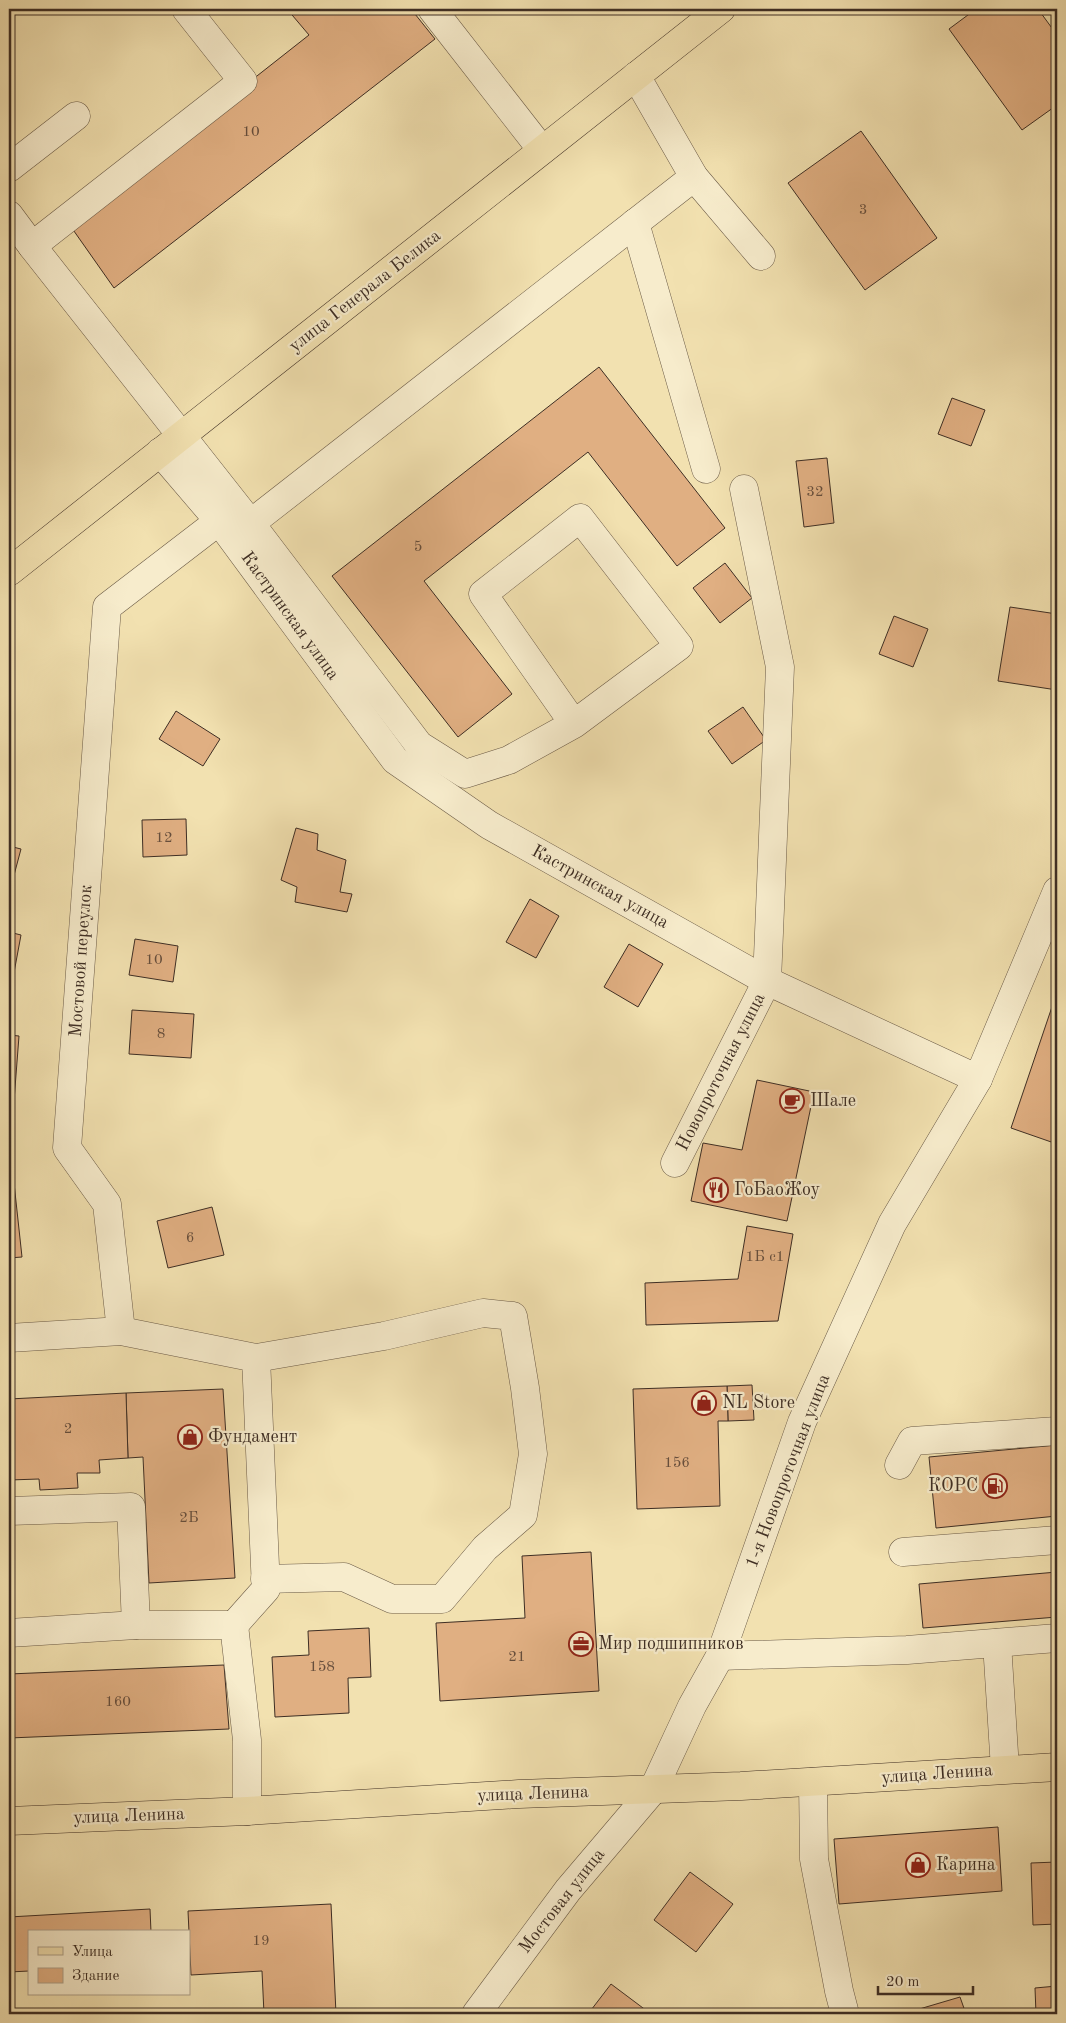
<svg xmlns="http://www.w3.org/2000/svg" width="1066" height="2023" viewBox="0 0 1066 2023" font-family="'Old Standard TT',serif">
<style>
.building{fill:#e0af82;stroke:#3e2e24}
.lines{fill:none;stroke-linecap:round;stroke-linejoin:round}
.minor-casing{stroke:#6b5b47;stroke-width:29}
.major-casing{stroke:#3e2e24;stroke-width:29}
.minor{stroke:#f7eccc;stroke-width:28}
.major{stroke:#f2e1b0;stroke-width:28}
.labels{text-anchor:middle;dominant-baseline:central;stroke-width:4.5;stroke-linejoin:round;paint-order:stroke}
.number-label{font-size:15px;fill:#664e3c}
.street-label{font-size:18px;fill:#3e2e24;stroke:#f7eccc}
.poi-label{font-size:18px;fill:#3e2e24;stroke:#f7eccc;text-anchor:start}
</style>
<rect width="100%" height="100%" fill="#f2e1b0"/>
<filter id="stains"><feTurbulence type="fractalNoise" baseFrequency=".004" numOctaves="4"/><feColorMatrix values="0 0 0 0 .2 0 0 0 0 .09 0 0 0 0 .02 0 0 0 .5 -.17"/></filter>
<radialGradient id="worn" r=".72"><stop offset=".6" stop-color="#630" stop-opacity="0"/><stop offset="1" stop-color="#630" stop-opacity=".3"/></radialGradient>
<g class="building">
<path d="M287,9H411L435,39L114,288L69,224L309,35Z"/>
<path d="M976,9H1038L1057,35V105L1022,130L949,29Z"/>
<path d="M861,131L937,238L865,290L788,183Z"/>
<path d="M599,367L725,528L677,566L588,452L424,581L512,694L458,737L332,576Z"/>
<path d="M952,398L985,410L971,446L938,434Z"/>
<path d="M827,458L834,523L804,527L796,461Z"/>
<path d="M725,563L752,598L720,623L693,588Z"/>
<path d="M1010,607L1057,614V690L998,681Z"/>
<path d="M894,616L928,629L913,667L879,654Z"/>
<path d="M743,707L766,740L732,764L708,731Z"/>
<path d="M176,711L220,739L203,766L159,739Z"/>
<path d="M186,819L187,855L143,857L142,820Z"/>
<path d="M296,828L318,834L317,850L346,860L340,892L352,894L347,912L295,902L297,887L281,880Z"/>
<path d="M9,846L21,849L13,879L9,878Z"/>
<path d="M530,899L559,916L536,958L506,942Z"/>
<path d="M9,932L21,935L13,978L9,977Z"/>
<path d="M135,939L178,946L173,982L129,975Z"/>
<path d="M629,944L663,964L638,1007L604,987Z"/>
<path d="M1057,992V1144L1011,1128Z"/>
<path d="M132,1010L194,1014L191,1058L129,1054Z"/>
<path d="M9,1035L19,1036L14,1101L9,1100Z"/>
<path d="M757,1080L814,1092L787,1221L691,1201L703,1143L742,1150Z"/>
<path d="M14,1183L22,1257L9,1258V1184Z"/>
<path d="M212,1207L224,1255L168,1268L157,1221Z"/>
<path d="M747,1226L793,1234L778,1321L646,1325L645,1283L738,1279Z"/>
<path d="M752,1385L754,1420L728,1421L727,1386Z"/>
<path d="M727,1386L728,1421H718L720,1506L637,1509L633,1389Z"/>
<path d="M223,1389L235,1578L149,1583L143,1457L128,1458L126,1393Z"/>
<path d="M126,1393L128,1458L99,1460L100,1473H77L78,1488L40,1490L39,1479L9,1480V1399Z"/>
<path d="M1057,1445V1516L936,1528L929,1457Z"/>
<path d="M591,1552L599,1691L440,1701L436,1623L525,1618L522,1556Z"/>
<path d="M1057,1572V1617L923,1628L919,1584Z"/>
<path d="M369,1628L371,1677L348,1678L349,1713L275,1717L272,1657L309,1655L308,1631Z"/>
<path d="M224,1665L229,1729L9,1738V1674Z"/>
<path d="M998,1827L1002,1891L839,1904L834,1839Z"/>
<path d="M1057,1862V1924L1033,1925L1031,1863Z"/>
<path d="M690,1872L733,1904L696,1952L654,1920Z"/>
<path d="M331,1904L336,2014H264L262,1971L191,1975L188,1911Z"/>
<path d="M150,1909L151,1932H29V1971L9,1972V1917Z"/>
<path d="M611,1984L651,2014H588Z"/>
<path d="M1057,1986V2014H1036L1035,1988Z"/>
<path d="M960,1997L966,2014H918L916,2010Z"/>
</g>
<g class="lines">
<defs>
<g id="minor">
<path d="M186,9L243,81L32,246L251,524L419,745L465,774L509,760L574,724L679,646L580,518L483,594L574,724"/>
<path d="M432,9L542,150"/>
<path d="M636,76L694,177L761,256"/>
<path d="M9,168L76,116"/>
<path d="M9,215L32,246"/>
<path d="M635,223L706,469"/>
<path d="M160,452L219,521L395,760L489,825L767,981L978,1079L1057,891"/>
<path d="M237,534L694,177"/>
<path d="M675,1163L767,981L780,667L744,489"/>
<path d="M121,1331L107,1204L67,1148L107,607L219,521"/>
<path d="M9,1338L121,1331L256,1358L266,1589L234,1625"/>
<path d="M256,1358L384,1336L483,1313L513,1316L525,1388L533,1454L523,1515L485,1548L442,1599H392L344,1577L265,1579"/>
<path d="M899,1465L912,1441L1057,1431"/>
<path d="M9,1511L131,1507L136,1625"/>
<path d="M903,1552L1057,1540"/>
<path d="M9,1633L136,1625H234L247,1740V1811"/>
<path d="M997,1643L1005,1769"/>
<path d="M720,1656L907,1650L1057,1638"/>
<path d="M813,1782L814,1859L839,1991L845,2014"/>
<path d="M476,2014L568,1890L653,1790L692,1706L720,1656L802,1422L892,1224L978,1079"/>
</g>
<g id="major">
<path d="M9,572L721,9"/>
<path d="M9,1821L247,1811L519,1794L741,1786L1057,1767"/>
</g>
</defs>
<use href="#minor" class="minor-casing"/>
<use href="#major" class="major-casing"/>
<use href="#minor" class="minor"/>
<use href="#major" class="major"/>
</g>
<defs>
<symbol id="cafe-ring" viewBox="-11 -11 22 22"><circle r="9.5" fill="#f7eccc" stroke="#8f2418" stroke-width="1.5"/><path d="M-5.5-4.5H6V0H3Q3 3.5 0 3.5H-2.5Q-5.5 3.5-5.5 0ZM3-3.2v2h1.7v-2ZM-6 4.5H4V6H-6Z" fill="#8f2418"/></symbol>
<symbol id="restaurant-ring" viewBox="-11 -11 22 22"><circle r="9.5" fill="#f7eccc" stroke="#8f2418" stroke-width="1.5"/><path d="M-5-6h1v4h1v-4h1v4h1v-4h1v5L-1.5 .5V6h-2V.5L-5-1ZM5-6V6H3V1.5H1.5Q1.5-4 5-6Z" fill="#8f2418"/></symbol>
<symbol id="shop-ring" viewBox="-11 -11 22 22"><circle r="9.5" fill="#f7eccc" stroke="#8f2418" stroke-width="1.5"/><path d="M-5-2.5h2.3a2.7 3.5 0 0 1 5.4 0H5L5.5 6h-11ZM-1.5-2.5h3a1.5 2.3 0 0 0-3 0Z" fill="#8f2418"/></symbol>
<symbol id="fuel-ring" viewBox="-11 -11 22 22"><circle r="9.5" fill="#f7eccc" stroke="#8f2418" stroke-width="1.5"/><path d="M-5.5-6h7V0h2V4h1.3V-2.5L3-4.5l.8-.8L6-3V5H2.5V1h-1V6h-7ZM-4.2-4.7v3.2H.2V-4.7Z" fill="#8f2418"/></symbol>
<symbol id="office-ring" viewBox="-11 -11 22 22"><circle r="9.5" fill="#f7eccc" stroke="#8f2418" stroke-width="1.5"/><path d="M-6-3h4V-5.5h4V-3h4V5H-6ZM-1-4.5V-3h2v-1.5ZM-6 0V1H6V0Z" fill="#8f2418"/></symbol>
</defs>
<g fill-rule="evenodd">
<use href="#cafe-ring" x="778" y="1087" width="28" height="28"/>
<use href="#restaurant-ring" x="702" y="1176" width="28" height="28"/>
<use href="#shop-ring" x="690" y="1389" width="28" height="28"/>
<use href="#shop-ring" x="176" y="1423" width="28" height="28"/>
<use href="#fuel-ring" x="981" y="1472" width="28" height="28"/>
<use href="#office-ring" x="567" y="1630" width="28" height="28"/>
<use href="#shop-ring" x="904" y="1851" width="28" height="28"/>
</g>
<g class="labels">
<g class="number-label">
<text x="251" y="132">10</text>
<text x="863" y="210">3</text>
<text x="815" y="492">32</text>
<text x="418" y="547">5</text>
<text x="164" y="838">12</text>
<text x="154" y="960">10</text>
<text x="161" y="1034">8</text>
<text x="190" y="1238">6</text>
<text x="765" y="1257">1Б с1</text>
<text x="68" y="1429">2</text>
<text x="677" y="1463">156</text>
<text x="189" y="1518">2Б</text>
<text x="517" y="1657">21</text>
<text x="322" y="1667">158</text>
<text x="118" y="1702">160</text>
<text x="261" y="1941">19</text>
</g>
<g class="street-label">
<text transform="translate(365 291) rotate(-38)">улица Генерала Белика</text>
<text transform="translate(290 616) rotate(54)">Кастринская улица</text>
<text transform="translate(600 887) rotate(29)">Кастринская улица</text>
<text transform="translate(81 961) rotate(-86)">Мостовой переулок</text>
<text transform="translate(721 1072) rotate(-63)">Новопроточная улица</text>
<text transform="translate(788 1471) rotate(-69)">1-я Новопроточная улица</text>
<text transform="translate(937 1774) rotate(-4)">улица Ленина</text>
<text transform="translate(533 1794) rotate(-2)">улица Ленина</text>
<text transform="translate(129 1816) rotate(-2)">улица Ленина</text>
<text transform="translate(562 1901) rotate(-52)">Мостовая улица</text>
</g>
<g class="poi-label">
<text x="810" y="1101">Шале</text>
<text x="734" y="1190">ГоБаоЖоу</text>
<text x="722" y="1403">NL Store</text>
<text x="208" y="1437">Фундамент</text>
<text x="978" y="1486" text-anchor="end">КОРС</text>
<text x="598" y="1644">Мир подшипников</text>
<text x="936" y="1865">Карина</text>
</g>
</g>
<rect width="1066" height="2023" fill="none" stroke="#f2e1b0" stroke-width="30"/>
<rect x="10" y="10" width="1046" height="2003" fill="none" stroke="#3e2e24" stroke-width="2.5"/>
<rect x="15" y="15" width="1036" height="1993" fill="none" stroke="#3e2e24"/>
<rect x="28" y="1930" width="162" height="65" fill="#f7eccc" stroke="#ada089"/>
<rect x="38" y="1947" width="25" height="8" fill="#f2e1b0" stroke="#ada089"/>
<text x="72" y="1956" font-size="15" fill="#3e2e24">Улица</text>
<rect x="38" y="1968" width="25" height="15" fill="#e0af82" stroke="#ada089"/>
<text x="72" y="1980" font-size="15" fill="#3e2e24">Здание</text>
<path d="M878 1986v8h95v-8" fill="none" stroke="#3e2e24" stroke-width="2.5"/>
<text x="886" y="1986" font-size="15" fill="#3e2e24" stroke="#f7eccc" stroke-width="4" paint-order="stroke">20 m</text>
<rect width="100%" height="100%" filter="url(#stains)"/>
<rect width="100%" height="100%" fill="url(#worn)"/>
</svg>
